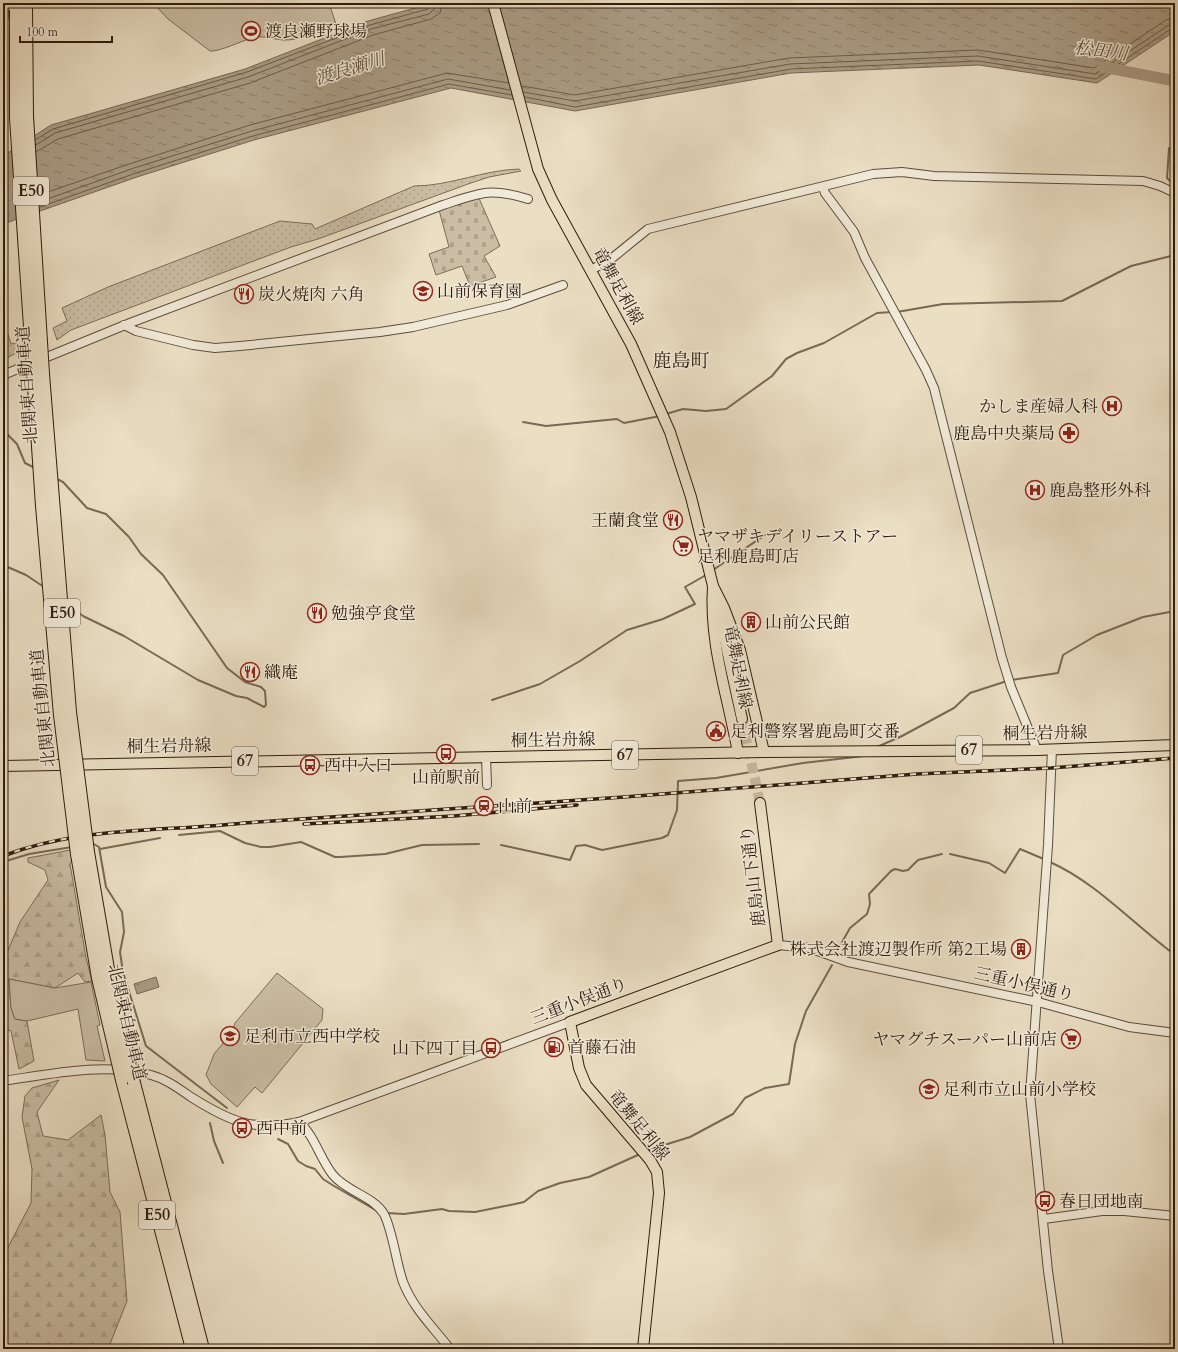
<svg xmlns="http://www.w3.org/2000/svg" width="1178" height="1352" viewBox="0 0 1178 1352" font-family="Cardo,'Noto Serif JP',serif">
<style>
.grass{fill:url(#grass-dots);stroke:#7c6c58}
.forest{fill:url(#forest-firs);stroke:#7c6c58}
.cemetery{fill:url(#cemetery-stones);stroke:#7c6c58}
.garden{fill:#cabda4;stroke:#7c6c58}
.water{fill:url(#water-ripples);stroke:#796855}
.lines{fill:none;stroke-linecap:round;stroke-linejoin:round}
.shore{stroke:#6c5c49;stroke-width:1}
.stream{stroke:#796855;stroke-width:2}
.river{stroke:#aa9c85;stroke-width:11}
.major-tunnel{stroke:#c5b79f;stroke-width:10;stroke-dasharray:10 5;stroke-linecap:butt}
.minor-casing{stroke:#5e4c3a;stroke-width:10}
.major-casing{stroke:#2f1b0d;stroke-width:12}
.highway-casing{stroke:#2f1b0d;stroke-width:14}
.minor{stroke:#f1ead8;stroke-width:8}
.major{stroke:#eadec3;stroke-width:10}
.highway{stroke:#eadec3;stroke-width:12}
.rail-casing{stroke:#2f1b0d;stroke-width:3.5}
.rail{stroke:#f1ead8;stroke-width:2;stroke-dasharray:6;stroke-linecap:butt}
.highway-bridge-casing{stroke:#2f1b0d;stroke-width:14;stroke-linecap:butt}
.highway-bridge{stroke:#eadec3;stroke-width:12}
.labels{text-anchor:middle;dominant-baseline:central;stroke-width:3;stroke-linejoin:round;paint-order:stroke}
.shield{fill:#f1ead8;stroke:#69594a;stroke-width:1}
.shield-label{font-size:16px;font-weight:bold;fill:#2f1b0d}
.poi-label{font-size:17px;fill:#2f1b0d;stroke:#f1ead8;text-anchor:start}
.street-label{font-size:17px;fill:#2f1b0d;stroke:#f1ead8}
.water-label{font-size:18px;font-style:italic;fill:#604f3d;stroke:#f1ead8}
.quarter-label{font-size:19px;fill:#2f1b0d;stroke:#f1ead8}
</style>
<defs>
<pattern id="grass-dots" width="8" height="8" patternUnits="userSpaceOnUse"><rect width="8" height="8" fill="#cabda4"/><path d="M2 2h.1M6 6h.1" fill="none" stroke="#aea28c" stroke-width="1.8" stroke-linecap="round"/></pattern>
<pattern id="forest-firs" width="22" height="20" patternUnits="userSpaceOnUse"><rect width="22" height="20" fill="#cabda4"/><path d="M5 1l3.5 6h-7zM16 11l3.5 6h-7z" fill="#aea28c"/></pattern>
<pattern id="cemetery-stones" width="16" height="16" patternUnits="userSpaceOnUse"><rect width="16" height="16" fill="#cabda4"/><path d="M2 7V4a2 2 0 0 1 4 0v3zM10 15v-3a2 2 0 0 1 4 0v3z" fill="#aea28c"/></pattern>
<pattern id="water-ripples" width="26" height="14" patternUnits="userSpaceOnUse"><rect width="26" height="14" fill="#aa9c85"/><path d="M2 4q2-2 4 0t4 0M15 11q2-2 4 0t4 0" fill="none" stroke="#8b7e6b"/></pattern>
</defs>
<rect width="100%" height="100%" fill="#eadec3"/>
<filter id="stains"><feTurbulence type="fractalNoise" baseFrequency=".005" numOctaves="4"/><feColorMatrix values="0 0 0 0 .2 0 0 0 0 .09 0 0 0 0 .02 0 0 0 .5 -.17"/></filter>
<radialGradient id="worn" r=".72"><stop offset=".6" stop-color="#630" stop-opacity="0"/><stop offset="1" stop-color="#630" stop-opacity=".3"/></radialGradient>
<g class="grass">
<path d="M3,3H8L9,8L8,20H3Z"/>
<path d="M519,169L521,171L489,177L468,184L318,239L291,247L71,330L57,340L53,328L67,321L62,308L108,287L280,221L312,224L315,229L414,186C450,186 483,170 519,169Z"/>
<path d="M7,331L11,344L16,343L20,351L3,360V334Z"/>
</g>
<g class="forest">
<path d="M70,850L72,860L70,864L86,958L92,981L85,982L78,973L55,988L9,979L11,1008L15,1019L27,1021L34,1061L19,1069L11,1031L3,1028V962L20,922L48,880L45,870L28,862V858Z"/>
<path d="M59,1080L37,1112L43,1136L68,1140L101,1115L105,1135L110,1192L120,1212L127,1301L108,1349H3V1257L31,1203L32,1169L22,1117L25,1096L32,1088Z"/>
</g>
<path class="cemetery" d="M478,196L500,246L484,256L496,277L470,286L462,266L436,275L429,254L449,247L439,210Z"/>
<g class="garden">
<path d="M153,3H329L336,24C321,30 301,41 283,40C272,39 263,35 252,38C241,41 219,52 210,51L168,19Z"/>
<path d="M277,973L323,1009L322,1020L262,1093L255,1087L237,1107L211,1084L206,1075L214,1054L231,1034L235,1023Z"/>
<path d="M9,979L55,988L91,982L100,1025L97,1026L105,1061L86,1060L78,1009L27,1021L15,1019L11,1008Z"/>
</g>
<g class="water">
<path d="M433,3H1175V31L1097,83L979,65L791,73L575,111L451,88L254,140L137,177L3,224V156L51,125L245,69L368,21Z"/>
<path d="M156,977L159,987L137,994L134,984Z"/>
</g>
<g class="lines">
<g class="shore">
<path d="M522,86L575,95L789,58L978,50L1094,68L1166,20L1175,17"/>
<path d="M523,92L575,101L790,64L978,56L1095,74L1169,25L1175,23"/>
<path d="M525,97L575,107L791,69L978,61L1096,79L1171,29L1175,28"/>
<path d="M35,140L53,129L247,72L370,25L428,9L431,3"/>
<path d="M36,145L55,133L248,77L371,29L429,14L434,9L436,3"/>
<path d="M36,152L58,139L250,83L373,35L431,19L440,13L442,3"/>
<path d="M39,195L132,163L250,125L447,73L509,83"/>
<path d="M39,202L134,168L252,131L448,79L510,90"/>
<path d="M40,207L136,173L253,136L449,84L512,95"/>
</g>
<g class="stream">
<path d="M1169,80L1175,90"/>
<path d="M1174,111L1175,108"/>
<path d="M1169,148L1167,178L1175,186"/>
<path d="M897,312L943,304L1062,301L1131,266L1175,255"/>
<path d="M666,414L683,409L706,411L726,409L772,376L786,359L797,353L824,343L877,313L892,312"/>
<path d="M523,422L546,426L617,419L624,423L660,416"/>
<path d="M3,430L17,444L25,463L35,468"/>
<path d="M55,478L63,482L87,508L106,514L129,537L141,554L163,575L227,668L245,682L261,687L265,691L266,705L264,707L247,698L236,696L198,680L124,636L83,616L66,603"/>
<path d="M3,565L26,575L44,587"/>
<path d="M713,570L765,535"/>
<path d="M1011,680L1058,673L1063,655L1097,635L1143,617L1175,611"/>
<path d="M492,700L540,684L580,661L627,630L663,619L695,604L685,587L706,575"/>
<path d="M877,747L902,736L954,708L970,693L1007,681"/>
<path d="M179,835L220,831L245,843L261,847H270L301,842L335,857H340L385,854L422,845L479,844"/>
<path d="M92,843L99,847L106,887L122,912L124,932L120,952L123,972L146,1046L227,1108"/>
<path d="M501,845L570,860L576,846L585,845L602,850L662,838L668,835L677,810L678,781L716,778L803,763L864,756"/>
<path d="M100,849L160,838"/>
<path d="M950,854L989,863L1005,873L1020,849L1046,860"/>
<path d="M3,862L29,854L72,847"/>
<path d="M1050,862C1097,883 1133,924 1175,955"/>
<path d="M836,953L850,928L867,914L870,904L869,894L891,871L895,869L903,871L908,870L918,860L942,854"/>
<path d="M210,1123L214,1141L223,1163"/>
<path d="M278,1139L288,1144L298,1161L306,1166L315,1169L323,1179L334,1186L379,1212"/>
<path d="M645,1151L690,1137L733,1114L745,1098L765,1088L789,1084L795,1044L806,1011L832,965"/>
<path d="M387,1213L404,1214L442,1209L449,1211L475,1212L515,1204L524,1202L538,1191L560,1183L589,1177L640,1154"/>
</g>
<path class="river" d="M1103,67L1175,81"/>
<path class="major-tunnel" d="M742,719L760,803"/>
<defs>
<g id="minor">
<path d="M823,187L825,193L854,232L865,258L926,370L934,388L1002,658L1011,687L1037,750"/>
<path d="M591,270L611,259L648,229L873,174L902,172L934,176L1143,181L1160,186L1175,193"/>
<path d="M124,325L136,331L193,345L215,348L240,346L380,332L413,327L507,305L563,285"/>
<path d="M3,375L130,323L443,205C479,193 490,187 528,199"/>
<path d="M1052,749L1048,845L1030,1094L1048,1271L1059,1349"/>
<path d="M486,757L487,785"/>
<path d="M778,945L809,948L848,962L1038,1002L1129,1027L1175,1033"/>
<path d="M3,1081C51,1074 103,1062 151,1075C166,1079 178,1088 191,1097C229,1121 253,1132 299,1122L570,1022"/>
<path d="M299,1122C315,1136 320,1159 333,1175C347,1192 373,1196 384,1214C393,1232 396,1262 403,1282C413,1308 433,1327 450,1349"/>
<path d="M1044,1219L1102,1211H1124L1175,1216"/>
</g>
<g id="major">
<path d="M493,3L538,169L552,200L631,344L670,432L691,497L713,586L724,608L740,650L764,752"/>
<path d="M713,586C709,644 728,696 738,753"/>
<path d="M717,604L742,719"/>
<path d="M3,766L764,752L1037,750L1175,745"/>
<path d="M643,1349L659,1193L657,1172L650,1160L586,1085L579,1068L570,1022L778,945L760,803"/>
</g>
<g id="highway">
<path d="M88,852L109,975"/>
<path d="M77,854L98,978"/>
<path d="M122,1080L192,1349"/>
<path d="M134,1083L203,1349"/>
</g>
</defs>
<use href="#minor" class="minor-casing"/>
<use href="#major" class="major-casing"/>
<use href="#highway" class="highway-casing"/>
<use href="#minor" class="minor"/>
<use href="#major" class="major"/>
<use href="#highway" class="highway"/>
<defs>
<g id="rail">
<path d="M304,824L454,816L577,805"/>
<path d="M3,856C80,826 163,832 244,823L624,797L917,774L1051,768L1175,758"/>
</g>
</defs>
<use href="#rail" class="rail-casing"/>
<use href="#rail" class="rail"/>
<defs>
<g id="highway-bridge">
<path d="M26,7L27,116L43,374L70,712L88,852"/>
<path d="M16,10V118L42,506L60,715L77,854"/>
<path d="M109,975L134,1083"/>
<path d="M98,978L122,1080"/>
</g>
</defs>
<use href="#highway-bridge" class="highway-bridge-casing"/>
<use href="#highway-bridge" class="highway-bridge"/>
</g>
<defs>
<symbol id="stadium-ring" viewBox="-11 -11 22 22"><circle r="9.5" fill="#f1ead8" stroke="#8f2418" stroke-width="1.5"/><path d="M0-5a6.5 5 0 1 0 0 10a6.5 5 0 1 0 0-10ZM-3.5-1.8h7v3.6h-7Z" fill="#8f2418"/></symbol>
<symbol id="school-ring" viewBox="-11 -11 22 22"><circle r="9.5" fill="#f1ead8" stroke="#8f2418" stroke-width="1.5"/><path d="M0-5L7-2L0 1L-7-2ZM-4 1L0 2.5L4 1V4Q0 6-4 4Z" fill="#8f2418"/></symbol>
<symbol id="restaurant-ring" viewBox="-11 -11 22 22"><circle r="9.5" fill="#f1ead8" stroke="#8f2418" stroke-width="1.5"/><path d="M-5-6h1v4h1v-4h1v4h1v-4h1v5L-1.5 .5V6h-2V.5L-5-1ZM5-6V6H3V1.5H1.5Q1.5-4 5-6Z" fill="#8f2418"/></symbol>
<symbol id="hospital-ring" viewBox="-11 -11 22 22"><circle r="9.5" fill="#f1ead8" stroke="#8f2418" stroke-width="1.5"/><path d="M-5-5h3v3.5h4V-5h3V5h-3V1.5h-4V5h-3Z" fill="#8f2418"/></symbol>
<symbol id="pharmacy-ring" viewBox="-11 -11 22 22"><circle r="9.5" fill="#f1ead8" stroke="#8f2418" stroke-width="1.5"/><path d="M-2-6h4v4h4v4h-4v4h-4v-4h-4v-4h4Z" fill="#8f2418"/></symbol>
<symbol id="supermarket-ring" viewBox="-11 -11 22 22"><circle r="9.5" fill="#f1ead8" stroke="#8f2418" stroke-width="1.5"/><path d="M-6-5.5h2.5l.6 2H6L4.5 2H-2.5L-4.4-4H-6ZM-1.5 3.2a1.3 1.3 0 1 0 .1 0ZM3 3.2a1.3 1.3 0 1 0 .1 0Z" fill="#8f2418"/></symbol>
<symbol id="building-ring" viewBox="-11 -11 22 22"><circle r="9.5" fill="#f1ead8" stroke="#8f2418" stroke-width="1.5"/><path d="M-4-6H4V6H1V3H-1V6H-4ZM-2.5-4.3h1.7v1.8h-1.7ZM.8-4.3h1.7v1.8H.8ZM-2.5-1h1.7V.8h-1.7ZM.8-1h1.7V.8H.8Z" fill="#8f2418"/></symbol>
<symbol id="civic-ring" viewBox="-11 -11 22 22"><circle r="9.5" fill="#f1ead8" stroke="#8f2418" stroke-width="1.5"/><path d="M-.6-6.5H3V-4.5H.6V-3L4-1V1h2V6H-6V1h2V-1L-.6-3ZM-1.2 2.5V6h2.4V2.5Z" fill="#8f2418"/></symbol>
<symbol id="bus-ring" viewBox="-11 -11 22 22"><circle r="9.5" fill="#f1ead8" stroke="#8f2418" stroke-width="1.5"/><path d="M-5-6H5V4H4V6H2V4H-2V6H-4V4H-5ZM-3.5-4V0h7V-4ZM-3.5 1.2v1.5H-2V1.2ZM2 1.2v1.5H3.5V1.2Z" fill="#8f2418"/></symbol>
<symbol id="station-ring" viewBox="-11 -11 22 22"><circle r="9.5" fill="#f1ead8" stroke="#8f2418" stroke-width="1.5"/><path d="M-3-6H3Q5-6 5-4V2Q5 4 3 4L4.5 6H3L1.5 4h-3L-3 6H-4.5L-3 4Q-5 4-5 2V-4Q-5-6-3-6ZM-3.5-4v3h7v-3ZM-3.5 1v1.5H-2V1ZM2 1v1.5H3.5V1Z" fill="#8f2418"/></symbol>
<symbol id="fuel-ring" viewBox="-11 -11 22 22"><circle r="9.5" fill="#f1ead8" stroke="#8f2418" stroke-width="1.5"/><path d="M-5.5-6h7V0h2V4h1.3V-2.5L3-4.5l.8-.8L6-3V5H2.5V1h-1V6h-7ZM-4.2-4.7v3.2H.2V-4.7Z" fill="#8f2418"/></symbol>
</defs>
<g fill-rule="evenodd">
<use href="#stadium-ring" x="240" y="20" width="22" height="22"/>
<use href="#school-ring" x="412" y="280" width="22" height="22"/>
<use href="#restaurant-ring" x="233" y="283" width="22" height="22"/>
<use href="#hospital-ring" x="1101" y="395" width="22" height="22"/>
<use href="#pharmacy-ring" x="1058" y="422" width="22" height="22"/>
<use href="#hospital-ring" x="1024" y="479" width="22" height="22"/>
<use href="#restaurant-ring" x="662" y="509" width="22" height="22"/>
<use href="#supermarket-ring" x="672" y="535" width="22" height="22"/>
<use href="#restaurant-ring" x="306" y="602" width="22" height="22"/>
<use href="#building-ring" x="740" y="611" width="22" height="22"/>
<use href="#restaurant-ring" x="239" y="661" width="22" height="22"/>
<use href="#civic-ring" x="705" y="720" width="22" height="22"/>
<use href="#bus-ring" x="435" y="743" width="22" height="22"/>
<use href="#bus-ring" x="299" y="754" width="22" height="22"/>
<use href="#station-ring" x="473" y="795" width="22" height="22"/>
<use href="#building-ring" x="1010" y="938" width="22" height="22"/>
<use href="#school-ring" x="219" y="1025" width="22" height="22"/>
<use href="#supermarket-ring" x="1060" y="1028" width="22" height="22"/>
<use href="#fuel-ring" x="543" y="1036" width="22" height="22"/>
<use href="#bus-ring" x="480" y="1037" width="22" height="22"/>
<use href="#school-ring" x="918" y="1078" width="22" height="22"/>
<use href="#bus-ring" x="231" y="1117" width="22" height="22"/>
<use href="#bus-ring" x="1034" y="1190" width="22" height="22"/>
</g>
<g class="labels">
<g class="shield">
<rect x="13" y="177" width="36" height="28" rx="3"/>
<rect x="44" y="599" width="36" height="28" rx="3"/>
<rect x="956" y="736" width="26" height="28" rx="3"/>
<rect x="612" y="741" width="26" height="28" rx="3"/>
<rect x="232" y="747" width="26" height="28" rx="3"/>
<rect x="139" y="1201" width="36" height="28" rx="3"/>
</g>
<g class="shield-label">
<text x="31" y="191">E50</text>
<text x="62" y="613">E50</text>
<text x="969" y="750">67</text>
<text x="625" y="755">67</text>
<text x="245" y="761">67</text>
<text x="157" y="1215">E50</text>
</g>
<g class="poi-label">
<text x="265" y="31">渡良瀬野球場</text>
<text x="437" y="291">山前保育園</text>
<text x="258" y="294">炭火焼肉 六角</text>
<text x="1098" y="406" text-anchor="end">かしま産婦人科</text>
<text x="1055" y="433" text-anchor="end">鹿島中央薬局</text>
<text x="1049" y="490">鹿島整形外科</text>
<text x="659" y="520" text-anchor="end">王蘭食堂</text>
<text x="697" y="536">ヤマザキデイリーストアー<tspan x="697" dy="20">足利鹿島町店</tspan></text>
<text x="331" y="613">勉強亭食堂</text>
<text x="765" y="622">山前公民館</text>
<text x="264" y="672">織庵</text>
<text x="730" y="731">足利警察署鹿島町交番</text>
<text x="324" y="765">西中入口</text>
<text x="446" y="777" text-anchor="middle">山前駅前</text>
<text x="498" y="806">山前</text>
<text x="1007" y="949" text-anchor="end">株式会社渡辺製作所 第2工場</text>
<text x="244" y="1036">足利市立西中学校</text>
<text x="1057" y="1039" text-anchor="end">ヤマグチスーパー山前店</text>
<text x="568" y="1047">首藤石油</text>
<text x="477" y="1048" text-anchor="end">山下四丁目</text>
<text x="943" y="1089">足利市立山前小学校</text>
<text x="256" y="1128">西中前</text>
<text x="1059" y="1201">春日団地南</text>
</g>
<g class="street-label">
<text transform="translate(618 286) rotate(61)">竜舞足利線</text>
<text transform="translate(27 385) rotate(-94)">北関東自動車道</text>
<text transform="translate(738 667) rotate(79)">竜舞足利線</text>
<text transform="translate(43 708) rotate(-96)">北関東自動車道</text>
<text transform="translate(1045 733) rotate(-1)">桐生岩舟線</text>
<text transform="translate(553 740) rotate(-1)">桐生岩舟線</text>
<text transform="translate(169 746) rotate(-1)">桐生岩舟線</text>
<text transform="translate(753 876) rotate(-97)">鹿島山下通り</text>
<text transform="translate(1024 984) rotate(13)">三重小俣通り</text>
<text transform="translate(579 1001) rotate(-21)">三重小俣通り</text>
<text transform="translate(127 1022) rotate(77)">北関東自動車道</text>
<text transform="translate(639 1125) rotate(51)">竜舞足利線</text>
</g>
<g class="water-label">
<text transform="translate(1101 51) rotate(7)">松田川</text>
<text transform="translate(350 69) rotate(-17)">渡良瀬川</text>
</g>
<g class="quarter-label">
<text x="681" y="361">鹿島町</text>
</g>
</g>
<rect width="1178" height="1352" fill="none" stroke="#eadec3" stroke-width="16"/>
<rect x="4" y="4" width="1170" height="1344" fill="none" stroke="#2f1b0d" stroke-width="2"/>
<rect x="8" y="8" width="1162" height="1336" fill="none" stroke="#2f1b0d"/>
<path d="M20 36v6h92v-6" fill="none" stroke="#2f1b0d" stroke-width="2"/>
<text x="26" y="36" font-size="12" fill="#2f1b0d" stroke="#f1ead8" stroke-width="3" paint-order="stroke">100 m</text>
<rect width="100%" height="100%" filter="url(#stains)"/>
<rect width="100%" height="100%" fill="url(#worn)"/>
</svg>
